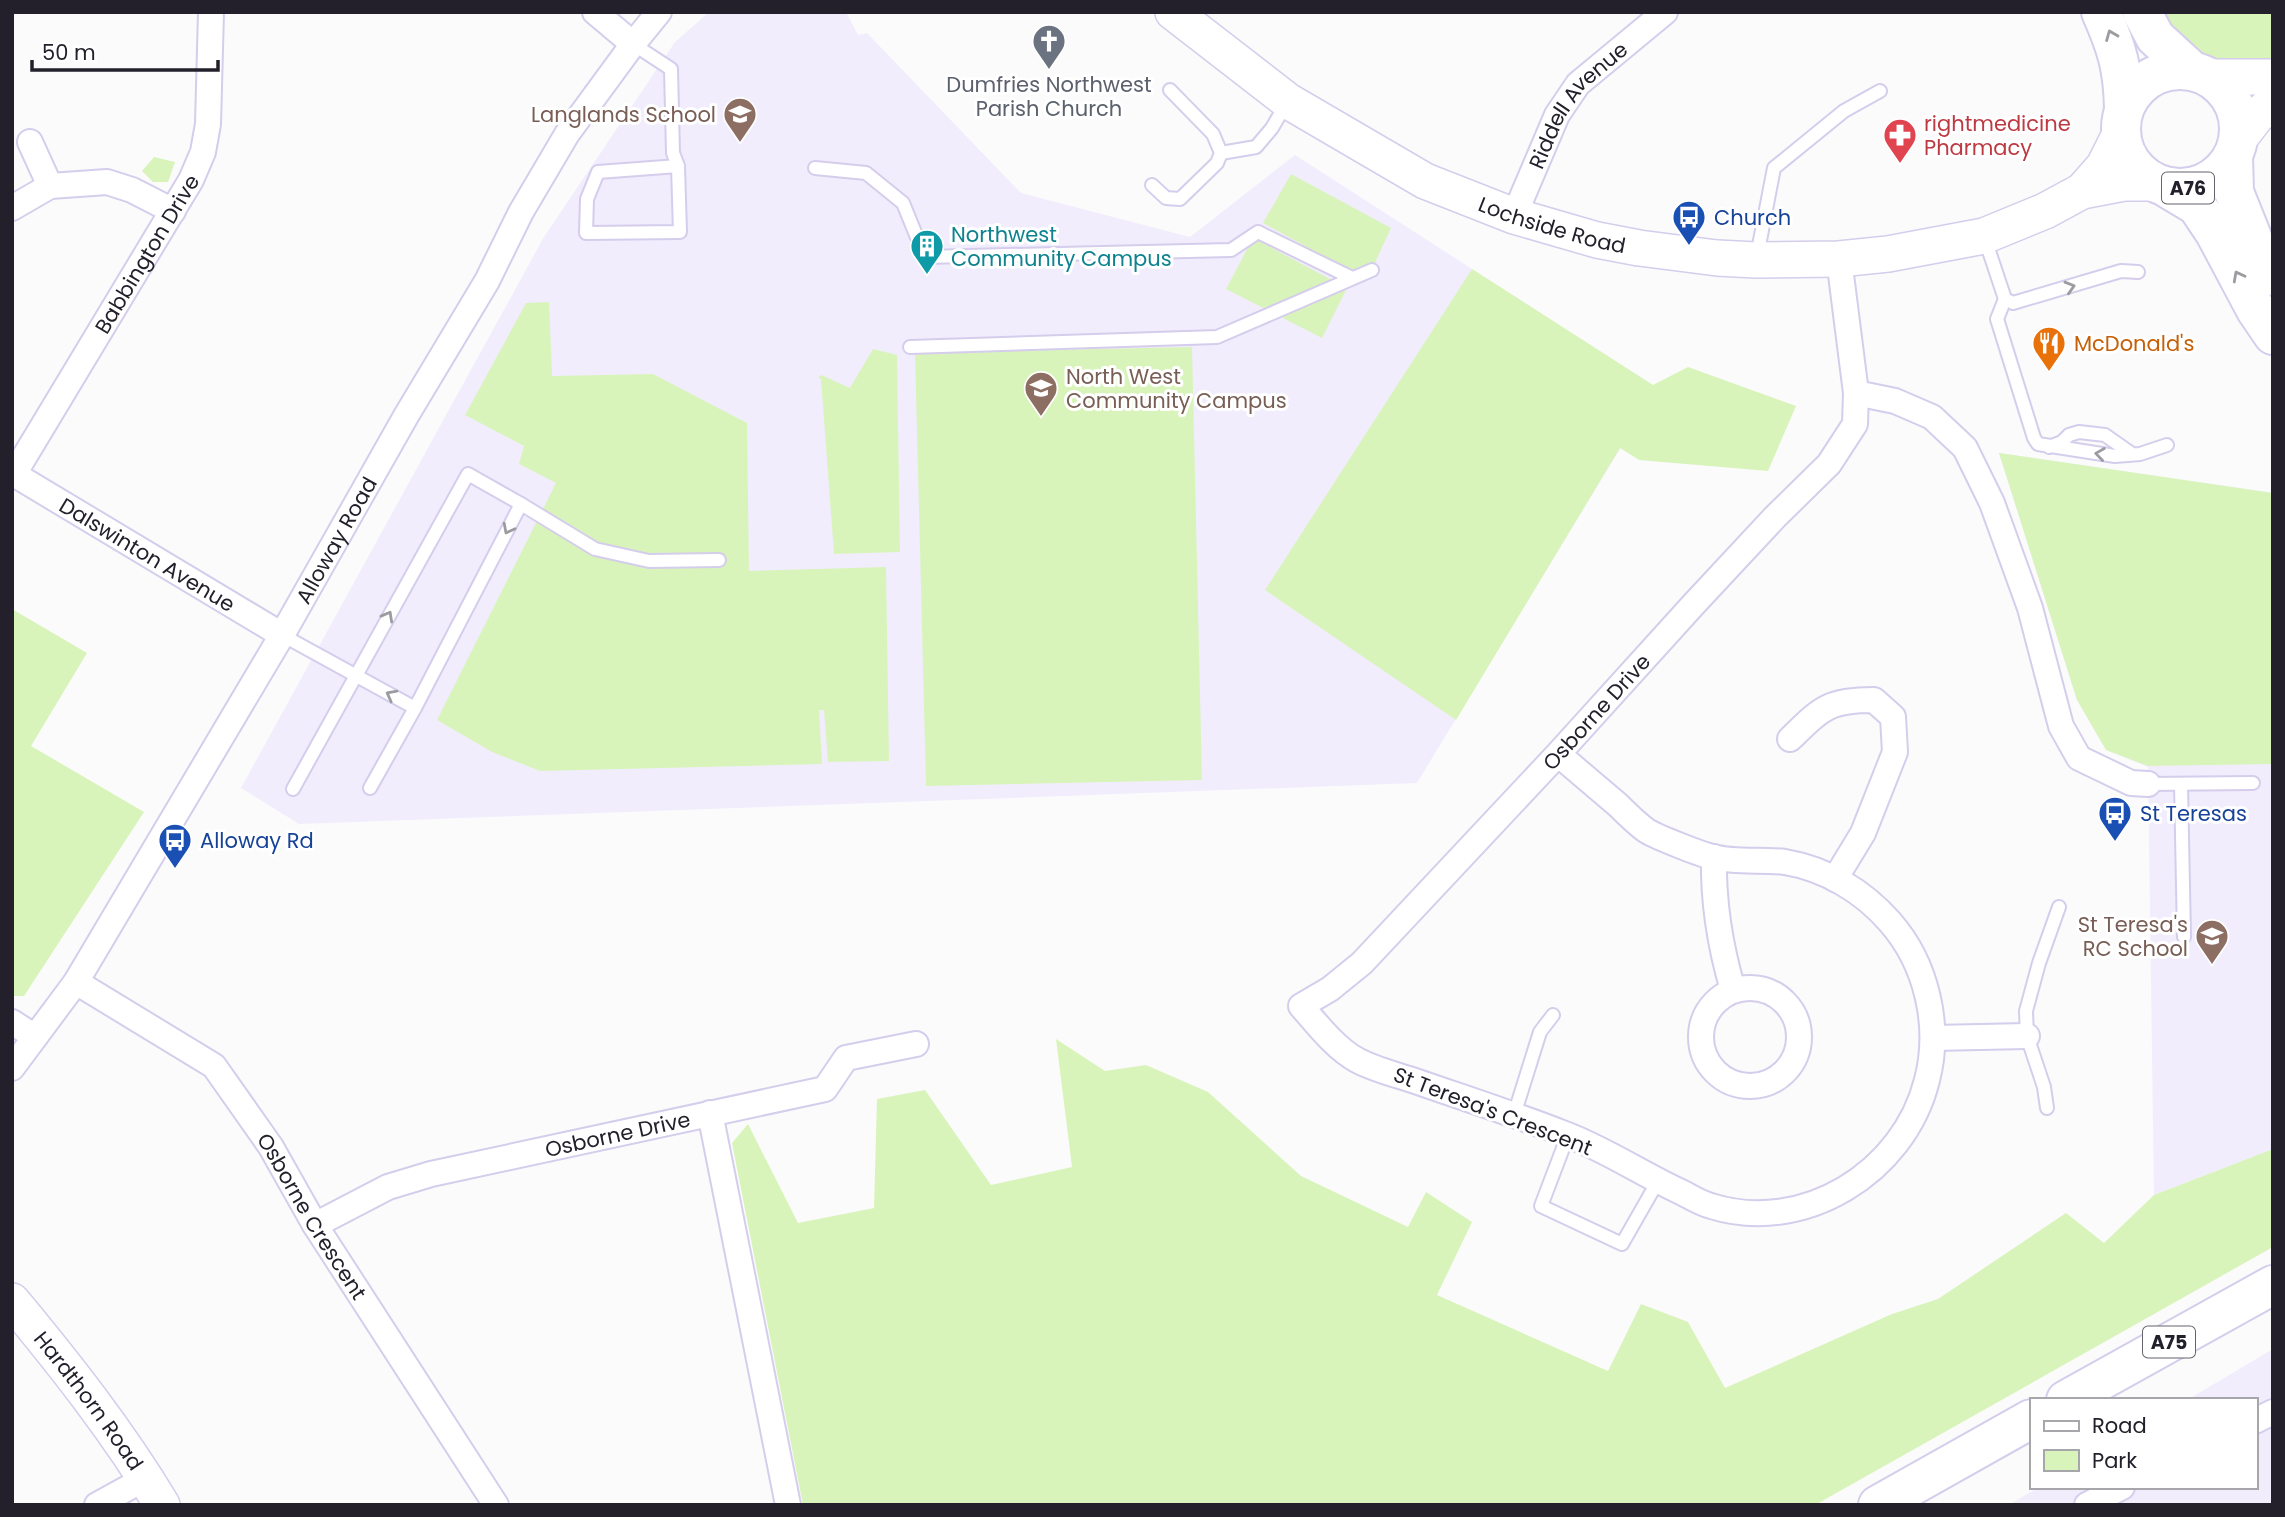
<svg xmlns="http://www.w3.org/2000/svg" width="2285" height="1517" viewBox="0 0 2285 1517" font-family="Poppins,sans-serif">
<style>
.built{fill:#f1edfd}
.green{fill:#d9f4bb}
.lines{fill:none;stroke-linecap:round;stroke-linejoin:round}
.lane-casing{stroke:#d5cdec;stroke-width:16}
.street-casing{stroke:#d5cdec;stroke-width:28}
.secondary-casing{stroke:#d5cdec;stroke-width:38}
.highway-casing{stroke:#d5cdec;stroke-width:42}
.lane{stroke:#fff;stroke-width:12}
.street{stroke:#fff;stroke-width:24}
.secondary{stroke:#fff;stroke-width:35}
.highway{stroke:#fff;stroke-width:38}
.oneway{stroke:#9c9ba0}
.labels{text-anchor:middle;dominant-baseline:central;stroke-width:6;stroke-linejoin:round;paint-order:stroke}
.shield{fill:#fff;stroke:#65636b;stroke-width:2}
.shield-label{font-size:19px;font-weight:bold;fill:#23202b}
.worship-label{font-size:21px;fill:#5b616d;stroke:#fff}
.street-label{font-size:21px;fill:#23202b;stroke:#fff}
.education-label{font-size:21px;fill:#785e54;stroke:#fff;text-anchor:end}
.health-label{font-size:21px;fill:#be3a42;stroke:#fff;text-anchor:start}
.transit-label{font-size:21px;fill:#164399;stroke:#fff;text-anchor:start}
.culture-label{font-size:21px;fill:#0d838f;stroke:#fff;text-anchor:start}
.food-label{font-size:21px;fill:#c56008;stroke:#fff;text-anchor:start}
</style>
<rect width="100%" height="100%" fill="#fbfbfb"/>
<g class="built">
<path d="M709,12H846L858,35L867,33L1021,193L1190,237L1295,155L1657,388L1417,783L299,824L241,788L544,237L675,42Z"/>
<path d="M1999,453L2273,493V1149L2154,1195L2148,767L2106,750L2077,700Z"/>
<path d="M2273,1349V1505H2009L2039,1487H2255V1400H2187Z"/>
</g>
<g class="green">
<path d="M2152,12H2273V65C2260,65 2246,68 2234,66C2199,62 2176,36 2152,12Z"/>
<path d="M154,157L175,162L168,182H153L142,171Z"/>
<path d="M1291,174L1391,228L1367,280L1263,223Z"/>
<path d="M1253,238L1347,288L1322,338L1226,289Z"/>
<path d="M1472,269L1653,385L1688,367L1796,406L1768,471L1639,460L1620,448L1456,720L1265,590Z"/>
<path d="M549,302L552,376L653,374L747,423L749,571L886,567L889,761L828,762L824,710H819L822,764L540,771L492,752L437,720L556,483L519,464L524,446L465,415L526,303Z"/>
<path d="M1192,347L1202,780L926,786L915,353Z"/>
<path d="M873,349L897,355L900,552L834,554L821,379L818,378L821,375L850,388Z"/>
<path d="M1999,453L2273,493V764L2148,766L2106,750L2077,700Z"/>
<path d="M12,609L87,653L31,746L144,812L24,996H12Z"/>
<path d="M1056,1039L1105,1071L1146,1065L1208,1092L1301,1176L1408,1227L1426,1192L1472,1222L1437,1295L1608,1371L1641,1304L1688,1322L1725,1388L1892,1314L1938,1299L2066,1213L2104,1243L2154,1195L2273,1149V1247L1815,1505H803L732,1143L748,1124L798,1223L874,1208L877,1099L925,1090L991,1185L1072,1167Z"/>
</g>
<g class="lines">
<defs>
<g id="lane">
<path d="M633,44L671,69L673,153L678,166"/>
<path d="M1221,153L1256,147L1272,128L1286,104"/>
<path d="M678,166L680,232L586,233L587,199L598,172Z"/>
<path d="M815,168L866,173L903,203L925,257L1231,250L1258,232L1352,278"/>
<path d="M1152,185L1166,198L1180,199L1217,163L1221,153L1213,134L1170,90"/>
<path d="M1985,239L2005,299"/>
<path d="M1757,256L1774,168L1844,111L1880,91"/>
<path d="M2005,299L1997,319L2034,438L2038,444L2115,456L2140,454L2167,445"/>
<path d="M2005,299L2013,303L2121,271L2138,272"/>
<path d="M910,347L1217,337L1372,270"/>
<path d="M2049,447L2062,442L2069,435L2079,432L2105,435L2132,454"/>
<path d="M521,504L595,549L649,561L719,560"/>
<path d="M282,635L415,708L521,504L468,474L293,789"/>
<path d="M2148,784L2253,783"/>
<path d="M2181,784L2184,937"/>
<path d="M370,788L415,708"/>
<path d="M2047,1108L2044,1087L2027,1036L2026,1011L2039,963L2059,907"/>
<path d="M1514,1115L1540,1032L1553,1015"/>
<path d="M1568,1135L1541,1206L1622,1244L1658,1181"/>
</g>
<g id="street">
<path d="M595,12L633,44"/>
<path d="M50,186L107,182L132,190L173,211"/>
<path d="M12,208L50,186L30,142"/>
<path id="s1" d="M1514,216L1557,115L1578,84L1665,12"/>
<path d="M1856,393L1895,401L1932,417L1965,448L1992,503L2030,608L2061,726L2079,758L2131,783L2148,784"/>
<path id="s2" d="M12,473L282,635"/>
<path id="s3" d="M14,474L191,180L203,152L208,124L211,12"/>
<path d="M1790,739C1822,708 1828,700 1874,700L1893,717L1895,752L1863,833L1835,879"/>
<path id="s4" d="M1558,754C1578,771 1598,788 1618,805C1627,814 1637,824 1647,831C1657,837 1702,855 1713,857C1736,863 1762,859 1785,862C1826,869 1863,891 1890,922C1927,964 1941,1026 1927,1080C1904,1173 1803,1235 1711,1206C1700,1203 1691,1197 1681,1192C1642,1174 1605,1149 1565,1134C1517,1115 1467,1099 1418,1082C1398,1075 1375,1070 1357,1060C1336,1049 1316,1023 1301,1006L1330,989L1362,963L1558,754L1693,605L1775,517L1829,464L1855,424L1856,393L1839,259"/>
<path d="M1714,857C1713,903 1720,946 1733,990"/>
<path id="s5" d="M76,982L214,1066L271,1147L315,1225L496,1505"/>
<circle cx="1750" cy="1037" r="49"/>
<path d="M12,1022L35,1037"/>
<path d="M1933,1038L2027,1036"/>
<path id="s6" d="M12,1068L76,982L282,635L406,416L487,281L521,212L567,134L633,44L659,12"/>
<path d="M710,1113L788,1505"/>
<path id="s7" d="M315,1225L388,1187L431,1174L825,1089L846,1058L916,1044"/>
<path d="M2255,1421L2273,1412"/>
<path d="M97,1505L146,1478"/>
<path d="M2087,1505L2122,1487"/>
</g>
<g id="secondary">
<path id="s8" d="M1173,12L1288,101L1425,181L1514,216L1597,240L1639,248L1717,258L1756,260L1839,259L1888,254L1984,236L2045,211L2082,191L2124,183H2154"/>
<path d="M2208,77H2273"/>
<path d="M2239,139L2256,117L2273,102"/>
<path d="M2082,191L2104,166L2120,134"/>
<path id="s9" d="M12,1301C66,1366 118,1432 162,1505"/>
</g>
<g id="highway">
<path d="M2101,12C2117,48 2123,68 2124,108"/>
<path d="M2142,12L2155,37L2192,71"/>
<circle cx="2180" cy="129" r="59"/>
<path d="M2233,157L2234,192L2254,242L2273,276"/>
<path d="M2167,188L2197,206L2215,233L2256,310L2273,335"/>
<path d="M2066,1400L2273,1285"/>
<path d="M1878,1505L2031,1419"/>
</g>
</defs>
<use href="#lane" class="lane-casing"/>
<use href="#street" class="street-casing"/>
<use href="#secondary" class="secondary-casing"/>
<use href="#highway" class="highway-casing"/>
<use href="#lane" class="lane"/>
<use href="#street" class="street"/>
<use href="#secondary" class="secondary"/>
<use href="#highway" class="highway"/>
</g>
<defs><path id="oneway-chevron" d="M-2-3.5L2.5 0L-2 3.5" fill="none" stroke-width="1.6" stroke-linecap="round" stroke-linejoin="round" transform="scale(1.75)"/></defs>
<g class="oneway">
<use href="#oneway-chevron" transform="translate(2111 35) rotate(-112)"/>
<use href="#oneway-chevron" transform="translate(2238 276) rotate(-118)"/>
<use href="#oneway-chevron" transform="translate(2070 287) rotate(-17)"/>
<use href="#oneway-chevron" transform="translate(2100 454) rotate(-172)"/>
<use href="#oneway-chevron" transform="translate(508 529) rotate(117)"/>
<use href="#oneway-chevron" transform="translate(388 616) rotate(-61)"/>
<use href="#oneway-chevron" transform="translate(391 695) rotate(-152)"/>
</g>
<defs>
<symbol id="church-pin" viewBox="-11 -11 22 30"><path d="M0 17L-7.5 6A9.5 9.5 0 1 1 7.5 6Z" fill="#6b7280" stroke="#fff"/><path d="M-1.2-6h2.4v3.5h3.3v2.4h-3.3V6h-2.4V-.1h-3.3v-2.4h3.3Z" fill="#fff"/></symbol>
<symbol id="school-pin" viewBox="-11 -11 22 30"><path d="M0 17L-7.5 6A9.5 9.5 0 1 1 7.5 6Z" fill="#8d6e63" stroke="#fff"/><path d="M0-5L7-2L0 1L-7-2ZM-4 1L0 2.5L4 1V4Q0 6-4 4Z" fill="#fff"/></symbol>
<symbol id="pharmacy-pin" viewBox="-11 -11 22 30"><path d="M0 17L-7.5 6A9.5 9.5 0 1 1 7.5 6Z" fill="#e0444e" stroke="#fff"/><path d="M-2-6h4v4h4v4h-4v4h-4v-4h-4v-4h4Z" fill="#fff"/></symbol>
<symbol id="bus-pin" viewBox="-11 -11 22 30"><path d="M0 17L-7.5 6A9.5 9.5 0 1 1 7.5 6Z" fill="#1a4fb4" stroke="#fff"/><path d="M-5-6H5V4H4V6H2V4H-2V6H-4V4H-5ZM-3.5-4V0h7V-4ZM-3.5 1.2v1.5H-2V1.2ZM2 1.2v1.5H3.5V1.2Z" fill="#fff"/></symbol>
<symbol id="building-pin" viewBox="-11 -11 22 30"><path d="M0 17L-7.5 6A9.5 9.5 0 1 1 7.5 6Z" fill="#0f9aa8" stroke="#fff"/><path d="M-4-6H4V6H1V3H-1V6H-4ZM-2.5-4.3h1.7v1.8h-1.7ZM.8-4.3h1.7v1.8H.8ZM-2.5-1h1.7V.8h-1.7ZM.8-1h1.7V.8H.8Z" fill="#fff"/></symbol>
<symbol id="restaurant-pin" viewBox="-11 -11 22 30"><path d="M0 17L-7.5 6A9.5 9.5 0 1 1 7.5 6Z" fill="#e8710a" stroke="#fff"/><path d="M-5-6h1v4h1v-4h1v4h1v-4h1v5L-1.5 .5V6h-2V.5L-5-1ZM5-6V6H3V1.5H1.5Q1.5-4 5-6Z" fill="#fff"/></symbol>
</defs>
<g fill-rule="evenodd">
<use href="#church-pin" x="1030" y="22" width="38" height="52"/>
<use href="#school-pin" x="721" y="95" width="38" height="52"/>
<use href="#pharmacy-pin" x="1881" y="116" width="38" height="52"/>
<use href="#bus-pin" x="1670" y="198" width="38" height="52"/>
<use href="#building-pin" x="908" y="227" width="38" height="52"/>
<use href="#restaurant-pin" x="2030" y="324" width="38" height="52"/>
<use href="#school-pin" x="1022" y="369" width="38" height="52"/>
<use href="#bus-pin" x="2096" y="794" width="38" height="52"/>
<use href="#bus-pin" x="156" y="821" width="38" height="52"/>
<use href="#school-pin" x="2193" y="917" width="38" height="52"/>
</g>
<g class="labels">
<g class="shield">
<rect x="2162" y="172.5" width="52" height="31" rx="5"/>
<rect x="2143" y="1326.5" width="52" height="31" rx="5"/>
</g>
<g class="shield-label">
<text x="2188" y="188">A76</text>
<text x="2169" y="1342">A75</text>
</g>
<g class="worship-label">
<text x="1049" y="84">Dumfries Northwest<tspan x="1049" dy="24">Parish Church</tspan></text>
</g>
<g class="street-label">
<text stroke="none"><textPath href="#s1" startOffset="130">Riddell Avenue</textPath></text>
<text stroke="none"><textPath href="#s8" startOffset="439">Lochside Road</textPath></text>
<text stroke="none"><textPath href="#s3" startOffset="257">Babbington Drive</textPath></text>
<text stroke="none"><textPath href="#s6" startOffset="620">Alloway Road</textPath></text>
<text stroke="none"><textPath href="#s2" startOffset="158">Dalswinton Avenue</textPath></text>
<text stroke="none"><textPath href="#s4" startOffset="1712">Osborne Drive</textPath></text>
<text transform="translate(1493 1111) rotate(21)">St Teresa's Crescent</text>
<text stroke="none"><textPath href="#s7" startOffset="318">Osborne Drive</textPath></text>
<text stroke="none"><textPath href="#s5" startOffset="341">Osborne Crescent</textPath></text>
<text stroke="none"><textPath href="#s9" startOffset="126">Hardthorn Road</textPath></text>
</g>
<g class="education-label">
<text x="716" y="114">Langlands School</text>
<text x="1066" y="376" text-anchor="start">North West<tspan x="1066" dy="24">Community Campus</tspan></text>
<text x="2188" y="924">St Teresa's<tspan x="2188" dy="24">RC School</tspan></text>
</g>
<g class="health-label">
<text x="1924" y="123">rightmedicine<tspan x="1924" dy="24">Pharmacy</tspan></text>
</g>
<g class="transit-label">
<text x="1714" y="217">Church</text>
<text x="2140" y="813">St Teresas</text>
<text x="200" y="840">Alloway Rd</text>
</g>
<g class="culture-label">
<text x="951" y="234">Northwest<tspan x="951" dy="24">Community Campus</tspan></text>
</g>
<g class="food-label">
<text x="2074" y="343">McDonald's</text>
</g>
</g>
<rect width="2285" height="1517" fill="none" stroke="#23202b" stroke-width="28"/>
<rect x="2030" y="1398" width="228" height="91" fill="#ffffff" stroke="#a7a6aa" stroke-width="2"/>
<rect x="2044" y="1421" width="35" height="10" fill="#ffffff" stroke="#a7a6aa" stroke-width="2"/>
<text x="2092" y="1433" font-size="21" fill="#23202b">Road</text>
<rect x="2044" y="1450" width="35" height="21" fill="#d9f4bb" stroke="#a7a6aa" stroke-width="2"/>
<text x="2092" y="1468" font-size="21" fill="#23202b">Park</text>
<path d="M32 60v10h186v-10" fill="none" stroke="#23202b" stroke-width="3.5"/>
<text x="42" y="60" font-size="21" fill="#23202b" stroke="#ffffff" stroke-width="5" paint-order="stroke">50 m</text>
</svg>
